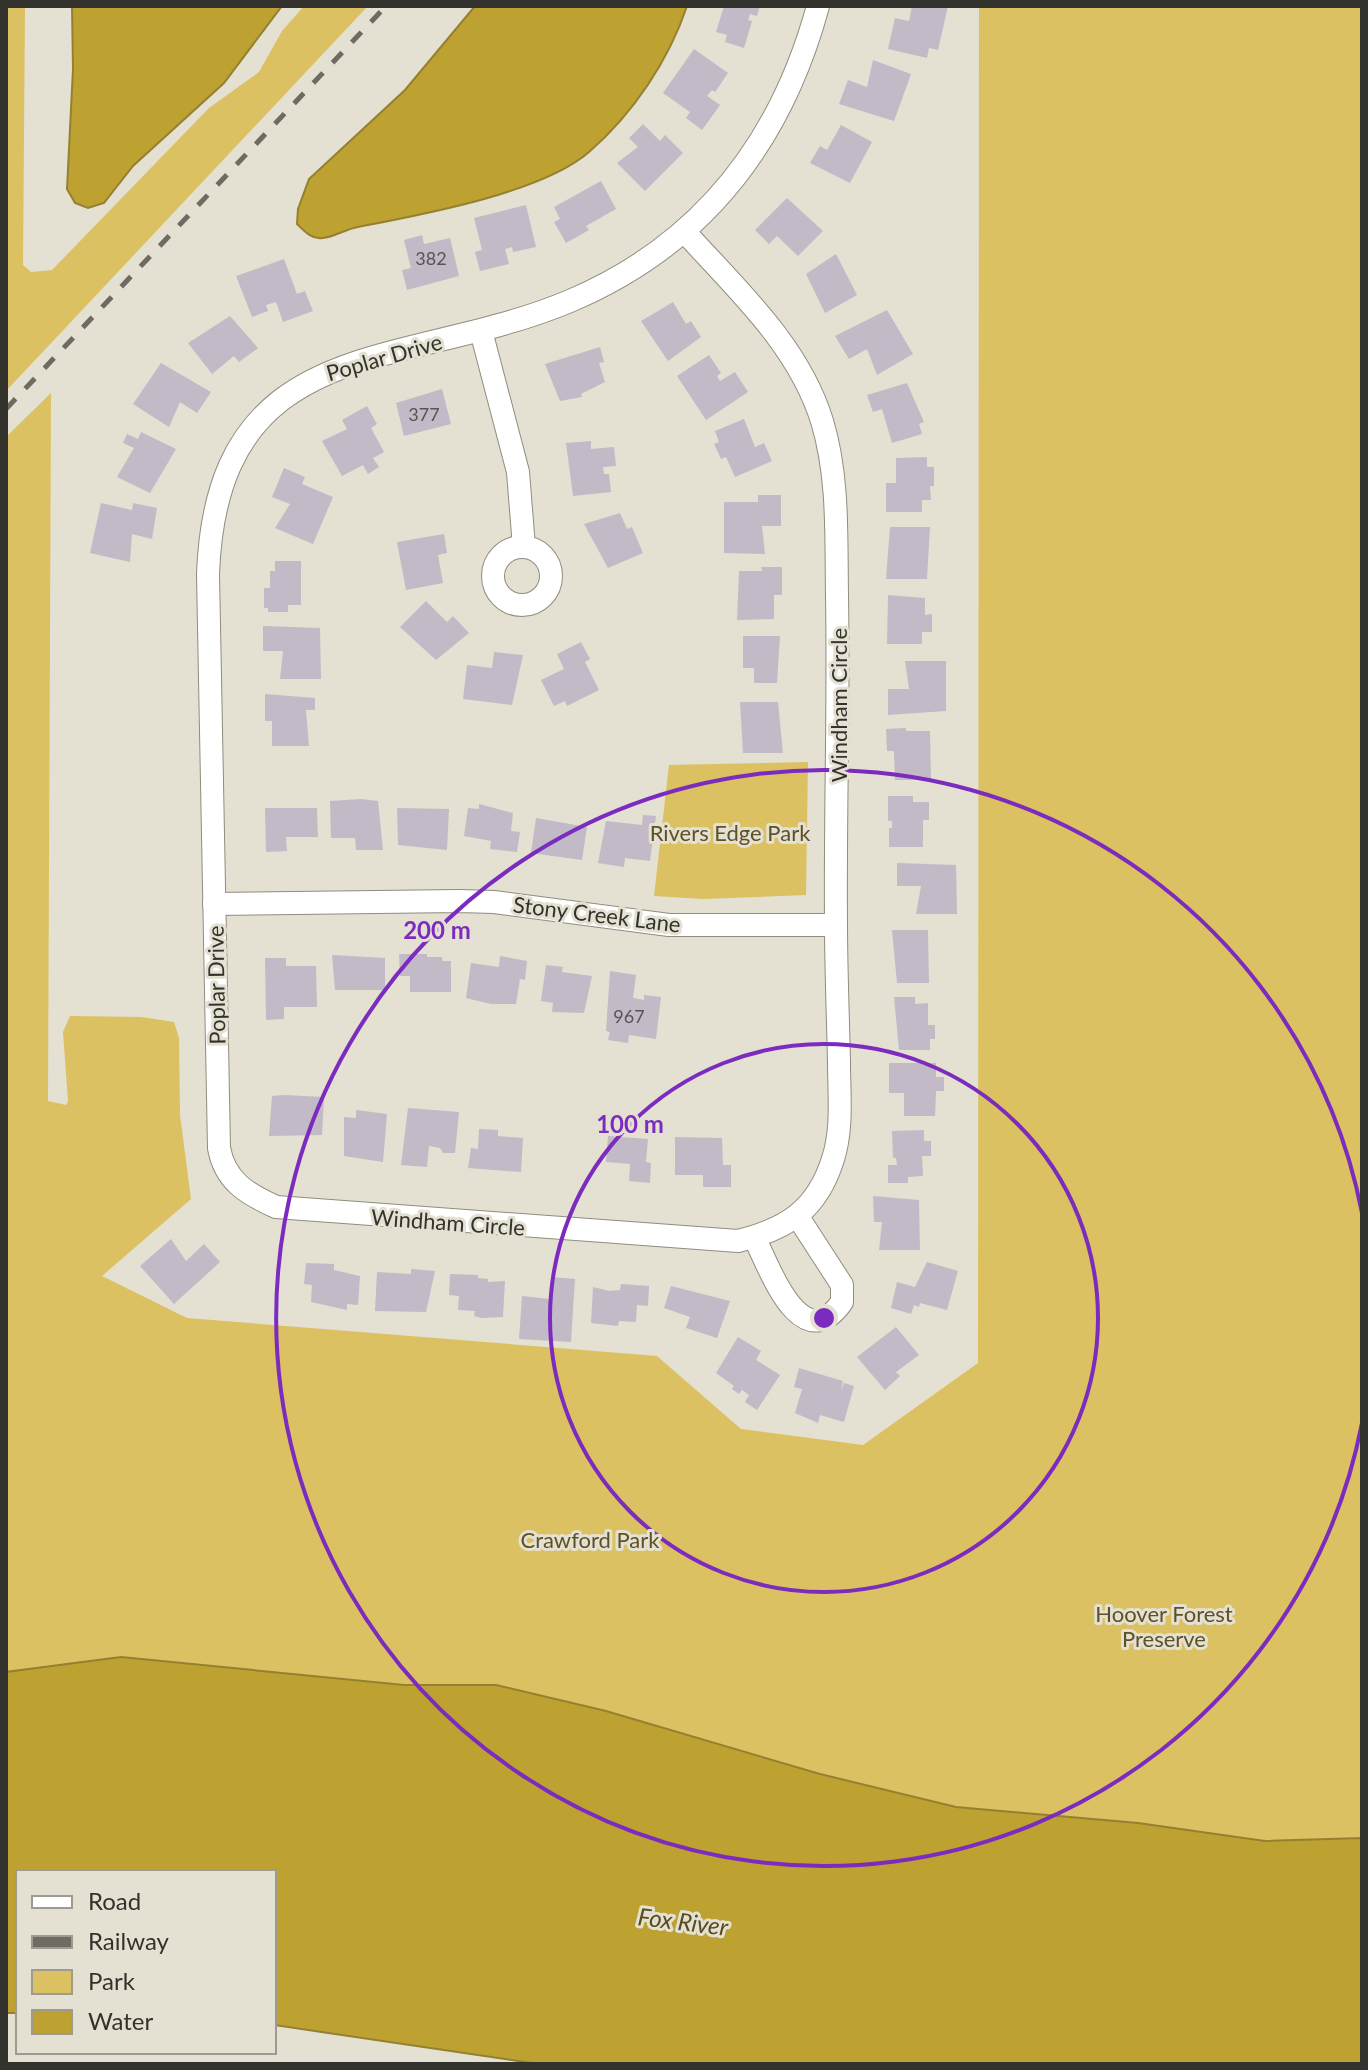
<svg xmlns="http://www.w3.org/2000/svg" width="1368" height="2070" viewBox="0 0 1368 2070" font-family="Lato,sans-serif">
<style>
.green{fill:#dbc161}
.water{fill:#bda131;stroke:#948030;stroke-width:2}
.building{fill:#c2bac7}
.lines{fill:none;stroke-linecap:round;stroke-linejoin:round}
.minor-casing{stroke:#908c7e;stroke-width:24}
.minor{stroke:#fff;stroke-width:22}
.rail{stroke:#6e6b62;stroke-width:5;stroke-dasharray:14 14;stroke-linecap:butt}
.ring{fill:none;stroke:#7b2cbf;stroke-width:4}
.labels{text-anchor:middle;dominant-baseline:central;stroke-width:6;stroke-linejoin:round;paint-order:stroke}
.number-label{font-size:18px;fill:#585453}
.street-label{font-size:22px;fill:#34322c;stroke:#e4e0d2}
.park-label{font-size:22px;fill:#5d5125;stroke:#e4e0d2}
.water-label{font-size:24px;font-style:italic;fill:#574b1f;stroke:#e4e0d2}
.centre{fill:#7b2cbf;stroke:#e4e0d2;stroke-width:4}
.ring-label{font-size:24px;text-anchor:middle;font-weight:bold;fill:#7b2cbf;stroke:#e4e0d2;stroke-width:6;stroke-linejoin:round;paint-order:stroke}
</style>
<rect width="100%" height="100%" fill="#e4e0d2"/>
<g class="green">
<path d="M6,6H25L23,265L31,272L52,270L209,108L259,72L282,31L304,6H368L6,391Z"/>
<path d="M979,6H1362V1838L1265,1841L1138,1823L956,1807L820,1774L496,1685H404L121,1657L6,1672V437L51,393L48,1101L66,1105L68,1101L63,1032L70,1016L141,1017L174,1022L179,1038L180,1115L191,1199L102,1276L187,1318L657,1356L741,1429L863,1445L978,1363Z"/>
<path d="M808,762L806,895L703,899L654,896L669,765Z"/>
</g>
<g class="water">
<path d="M72,6H282L224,83L133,166L104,203L88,208L75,203L67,189L73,69Z"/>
<path d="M475,6H687C669,60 633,114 589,152C542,193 420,215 358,227C346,229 334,237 323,238C312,240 304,231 297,224L298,209L309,179L405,90Z"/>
<path d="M121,1657L404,1685H496L606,1711L820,1774L956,1807L1138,1823L1265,1841L1362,1838V2064H538L274,2025V1872H18V2013H6V1672Z"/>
</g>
<g class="building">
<path d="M724,6H760L757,16L750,14L748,20L752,21L744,48L725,42L727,35L716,32Z"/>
<path d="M912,6H948L938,50L929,48L927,58L888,49L895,18L909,21Z"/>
<path d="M694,49L728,73L715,92L712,90L707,96L720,105L702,130L686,118L690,112L663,93Z"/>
<path d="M873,60L911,74L894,121L839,104L848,80L867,87Z"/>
<path d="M643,124L660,141L665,135L683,153L645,191L617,163L638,147L629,138Z"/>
<path d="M841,125L872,142L850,183L810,163L820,146L827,150Z"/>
<path d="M601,181L616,209L586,226L589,230L566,243L554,222L560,219L554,207Z"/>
<path d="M787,198L823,231L798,256L777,236L769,244L755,230Z"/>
<path d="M526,205L536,247L513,252L512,247L505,249L509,264L480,271L475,252L482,250L474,218Z"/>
<path d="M422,235L424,244L450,238L459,276L407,290L402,270L411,268L404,240Z"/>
<path d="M836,254L857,295L825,313L806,274Z"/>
<path d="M284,259L297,294L305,291L313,311L283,322L276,302L266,305L268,311L252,317L236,276Z"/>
<path d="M673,302L686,324L691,321L701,337L668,361L641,321Z"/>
<path d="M887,310L913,354L877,375L867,349L849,359L835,336Z"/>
<path d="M230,316L258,348L239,362L234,356L212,374L188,343Z"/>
<path d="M600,347L604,362L599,363L605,382L581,394L582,397L560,401L545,364Z"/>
<path d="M709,355L721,373L717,376L720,381L735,372L748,392L706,420L677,376Z"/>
<path d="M161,363L211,392L197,413L180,402L169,427L133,404Z"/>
<path d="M907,383L924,422L919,424L922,434L892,443L882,409L873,412L867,395Z"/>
<path d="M442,389L451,424L404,436L396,403Z"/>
<path d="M367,406L377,424L371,428L384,452L373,458L379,467L368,474L363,465L342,476L322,441L347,429L342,420Z"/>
<path d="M744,419L755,447L764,443L772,461L735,477L726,457L721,459L714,444L719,442L715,431Z"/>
<path d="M141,432L176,449L150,493L117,477L134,448L123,443L127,434L138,439Z"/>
<path d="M591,441V449L614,447L616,466L603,467L604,474H609L611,492L573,496L566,443Z"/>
<path d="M927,457V467H934V486H930L931,500H922V512H886V483H896V458Z"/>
<path d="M284,468L305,477L302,484L333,497L313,544L275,528L290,504L272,497Z"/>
<path d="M758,495H781V526H762L765,554L724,553V502H758Z"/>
<path d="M101,503L132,510L133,503L157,508L152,539L132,534L130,562L90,553Z"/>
<path d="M620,513L627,529L632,527L643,553L608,568L584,524Z"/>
<path d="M890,527H930L927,579H886Z"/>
<path d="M444,534L447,553L438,555L443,583L406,590L397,542Z"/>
<path d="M275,561H301V605H288V612H268V608H264V588H270V571H275Z"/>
<path d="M761,567H782V595H774V619L737,620L739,571H762Z"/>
<path d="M888,595L925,598V615L932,614V632H922V644H887Z"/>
<path d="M426,601L447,622L453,616L469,633L436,660L400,627Z"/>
<path d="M263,626L320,628L321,679H280L283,651H263Z"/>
<path d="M743,636H780L777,683H754V668H743Z"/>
<path d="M581,642L590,659L585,662L599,690L567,706L565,701L554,706L541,680L564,669L557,654Z"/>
<path d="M494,652L523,655L512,705L463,699L467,665L492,668Z"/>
<path d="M905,661H946V711L888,715V689H909Z"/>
<path d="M265,694L315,698V710H306L309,746H272V721H265Z"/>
<path d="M740,702H778L783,753H743Z"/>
<path d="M906,728V731H930L931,780H895L894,751H887L886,729Z"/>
<path d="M888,796H913V802H929V820H923V847H889V828H892V821H888Z"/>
<path d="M361,799L378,801L383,850H356L355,838H331L330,801Z"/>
<path d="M479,804L513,813L511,831L520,832L517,852L490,849L491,841L464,836L468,808L479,809Z"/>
<path d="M265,808H317L318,837H286L287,851L266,852Z"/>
<path d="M397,808L449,809L447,850L398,845Z"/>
<path d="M643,815L656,816L650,861L625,858L624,867L598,863L606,821L642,825Z"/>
<path d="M536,818L587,827L582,860L531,853Z"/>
<path d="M897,863L956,865L957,914H916L921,886H897Z"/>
<path d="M892,930H928L929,983H897Z"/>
<path d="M399,954H427V957H442V961H451V992H410V976H400Z"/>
<path d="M332,955L385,958V990H335Z"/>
<path d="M500,956L527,961L525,980L520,979L516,1004H491L466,998L471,963L499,967Z"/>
<path d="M265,958H286V966H316L317,1007H284V1019L266,1020Z"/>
<path d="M546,965L563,967L562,972L592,976L584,1013L552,1012L553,1003L541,1001Z"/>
<path d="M610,971L636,975L633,998L644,1000V995L661,997L656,1039L629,1035L628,1043L608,1040L610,1032L606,1031Z"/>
<path d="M894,997H915V1004L928,1003V1025H935V1039H930V1050H899Z"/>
<path d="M889,1063H936V1077H944V1091H936L935,1116H904V1093H889Z"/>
<path d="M284,1095L324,1097L322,1135L269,1136L272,1096Z"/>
<path d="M408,1108L459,1112L455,1153H443L440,1148L429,1146L427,1167L401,1165Z"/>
<path d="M356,1110L387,1114L383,1162L344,1156V1117L356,1118Z"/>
<path d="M479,1129L498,1130V1136L523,1138L521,1172L468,1168L471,1148L478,1149Z"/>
<path d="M924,1130V1141H931V1156H922L923,1176L908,1177V1183H888V1165H897L896,1158H893L892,1131Z"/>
<path d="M608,1136L648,1139L646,1162L651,1163L650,1183L629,1181L630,1164L606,1162Z"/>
<path d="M675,1137L722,1138L723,1165H731V1187H703V1175H675Z"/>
<path d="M873,1196L919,1200L920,1250H879L882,1222H874Z"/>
<path d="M171,1239L186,1261L204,1244L220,1262L174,1304L140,1266Z"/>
<path d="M927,1262L958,1271L947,1310L920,1303L919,1307L914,1305L911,1314L891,1308L897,1282L915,1287Z"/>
<path d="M306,1263L334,1264V1270L360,1276L358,1305L347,1304V1310L311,1302L312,1285L304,1284Z"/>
<path d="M411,1269L435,1271L426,1312L375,1311L377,1272L411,1274Z"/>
<path d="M450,1274L478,1275V1278L488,1279V1282L505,1281L503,1317L481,1318L474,1316L475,1311L458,1310L459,1296L449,1295Z"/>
<path d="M552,1277L575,1279L571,1342L519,1339L522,1296L550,1299Z"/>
<path d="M621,1284L649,1286L648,1306L637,1305L636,1322L619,1321L618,1326L591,1323L593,1287L610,1291L620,1290Z"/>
<path d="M671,1286L730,1301L717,1338L686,1328L690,1317L664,1308Z"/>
<path d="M896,1327L919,1355L896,1372L900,1376L885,1390L857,1357Z"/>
<path d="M738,1337L761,1351L756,1360L780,1375L757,1410L745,1402L749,1395L742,1390L739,1394L732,1389L734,1386L716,1373Z"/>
<path d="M799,1368L843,1381L841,1391L844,1383L854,1386L844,1422L820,1415L818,1423L795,1413L802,1389L794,1387Z"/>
</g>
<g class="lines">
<defs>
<g id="minor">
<path d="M684,231C736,289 798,344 822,421C839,477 836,537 837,596C839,705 835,814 836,923C836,969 838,1016 839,1062C839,1094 843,1128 833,1159C817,1210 787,1229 738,1241L276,1207C247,1194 225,1181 219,1148L208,574C217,330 404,371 570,301C702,245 781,142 818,6"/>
<path d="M481,331L518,472L524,547"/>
<circle cx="522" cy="576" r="29"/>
<path d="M214,904L459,901L494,902L669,925H836"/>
<path d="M754,1237C769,1266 801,1360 842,1302V1285L798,1217"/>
</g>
</defs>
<use href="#minor" class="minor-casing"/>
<use href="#minor" class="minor"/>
<path class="rail" d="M6,409L386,6"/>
</g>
<g class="ring">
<circle cx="824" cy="1318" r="274"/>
<path d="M1362 1423A548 548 0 1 1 1362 1213"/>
</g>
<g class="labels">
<g class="number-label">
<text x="431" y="258">382</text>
<text x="424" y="414">377</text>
<text x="629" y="1016">967</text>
</g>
<g class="street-label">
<text transform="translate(384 357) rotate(-16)">Poplar Drive</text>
<text transform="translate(838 705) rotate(-90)">Windham Circle</text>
<text transform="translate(597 914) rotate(7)">Stony Creek Lane</text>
<text transform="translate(216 985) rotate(-91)">Poplar Drive</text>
<text transform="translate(448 1222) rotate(4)">Windham Circle</text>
</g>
<g class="park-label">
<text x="730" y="832">Rivers Edge Park</text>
<text x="590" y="1539">Crawford Park</text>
<text x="1164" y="1613">Hoover Forest<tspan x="1164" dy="25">Preserve</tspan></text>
</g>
<g class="water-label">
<text transform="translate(683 1921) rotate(7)">Fox River</text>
</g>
</g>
<circle cx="824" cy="1318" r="12" class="centre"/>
<g class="ring-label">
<text x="437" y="939">200 m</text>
<text x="630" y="1133">100 m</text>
</g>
<rect width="1368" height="2070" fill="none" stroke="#34322c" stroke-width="16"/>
<rect x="16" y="1870" width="260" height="184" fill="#e4e0d2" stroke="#9e9a90" stroke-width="2"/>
<rect x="32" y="1896" width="40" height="12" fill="#ffffff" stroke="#9e9a90" stroke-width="2"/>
<text x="88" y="1910" font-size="24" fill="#34322c">Road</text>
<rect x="32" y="1936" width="40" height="12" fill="#6e6b62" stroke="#9e9a90" stroke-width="2"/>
<text x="88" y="1950" font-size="24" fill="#34322c">Railway</text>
<rect x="32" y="1970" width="40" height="24" fill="#dbc161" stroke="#9e9a90" stroke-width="2"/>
<text x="88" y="1990" font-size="24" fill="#34322c">Park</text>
<rect x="32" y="2010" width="40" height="24" fill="#bda131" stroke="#9e9a90" stroke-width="2"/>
<text x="88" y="2030" font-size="24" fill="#34322c">Water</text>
</svg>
